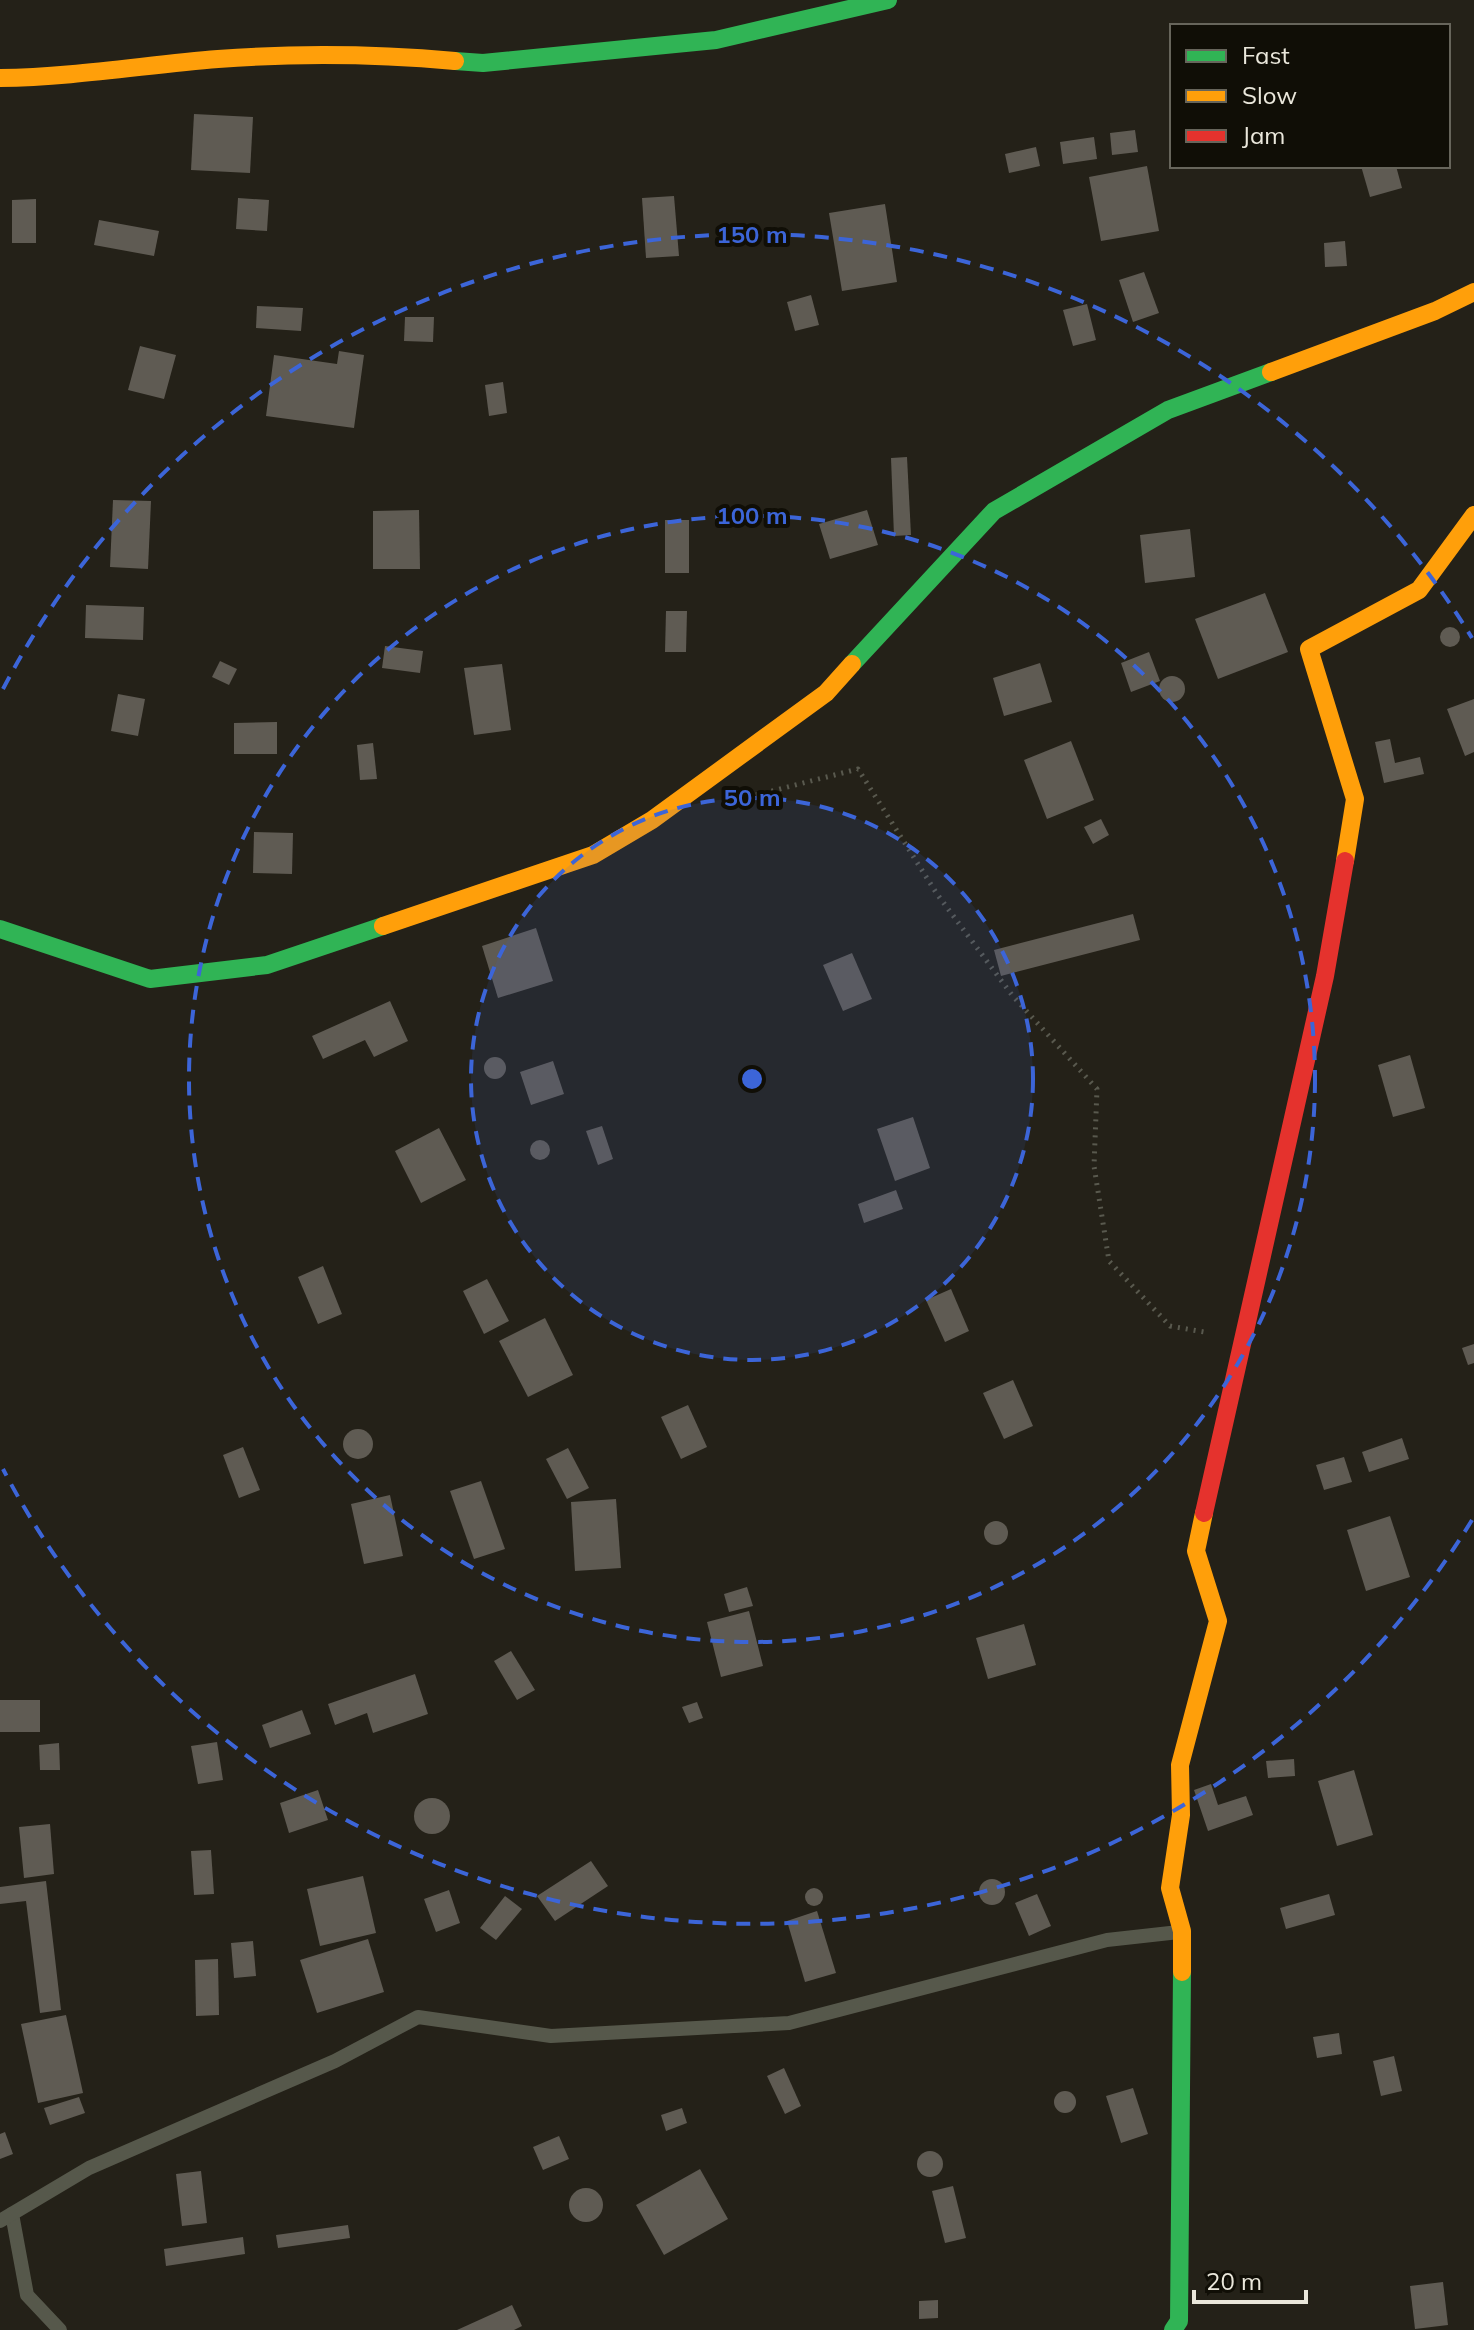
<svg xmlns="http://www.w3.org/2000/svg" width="1474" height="2330" viewBox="0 0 1474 2330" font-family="Mulish,sans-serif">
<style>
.building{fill:#5f5b53}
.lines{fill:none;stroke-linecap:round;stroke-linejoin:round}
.path{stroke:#59594e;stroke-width:5;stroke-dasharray:2 6;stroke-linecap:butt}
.lane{stroke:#56584b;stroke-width:14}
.fast{stroke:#30b455;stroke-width:18}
.slow{stroke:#ff9f0a;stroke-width:18}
.jam{stroke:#e5322d;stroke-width:18}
.ring{fill:none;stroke:#3c65d8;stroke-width:4;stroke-dasharray:14 10}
.centre{fill:#3c65d8;stroke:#100e06;stroke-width:4}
.ring-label{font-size:24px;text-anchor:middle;font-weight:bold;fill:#3c65d8;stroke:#100e06;stroke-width:8;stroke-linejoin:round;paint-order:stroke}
</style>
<rect width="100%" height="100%" fill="#242118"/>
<g class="building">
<path d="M194,114L253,117L250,173L191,170Z"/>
<path d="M1135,130L1138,152L1112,155L1110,133Z"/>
<path d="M1094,137L1097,159L1063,164L1060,142Z"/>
<path d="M1036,147L1040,166L1009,173L1005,154Z"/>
<path d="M1147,166L1159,231L1101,241L1089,177Z"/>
<path d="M1361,166H1396L1402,188L1370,197Z"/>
<path d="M674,196L679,256L646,258L642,198Z"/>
<path d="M238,198L269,200L267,231L236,229Z"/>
<path d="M36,199V243H12V200Z"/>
<path d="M885,204L897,282L842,291L829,213Z"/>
<path d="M99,220L159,231L154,256L94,245Z"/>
<path d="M1345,241L1347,266L1325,267L1324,243Z"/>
<path d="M1144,272L1159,313L1133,322L1119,280Z"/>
<path d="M811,295L819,325L795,331L787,302Z"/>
<path d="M1087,304L1096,340L1073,346L1063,310Z"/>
<path d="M257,306L303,308L301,331L256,328Z"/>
<path d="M405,317H434L433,342L404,341Z"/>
<path d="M140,346L176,355L164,399L128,390Z"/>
<path d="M339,351L364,355L354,428L266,416L274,355L337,364Z"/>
<path d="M503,382L507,413L489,416L485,385Z"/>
<path d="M907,457L911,535L894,536L891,458Z"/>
<path d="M113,500L151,501L148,569L110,567Z"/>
<path d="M419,510L420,569H373V511Z"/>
<path d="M867,510L878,545L830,559L819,524Z"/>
<rect x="665" y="520" width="24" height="53"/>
<path d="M1190,529L1195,577L1145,583L1140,535Z"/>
<path d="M1265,593L1288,652L1218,679L1195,619Z"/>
<path d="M86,605L144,607L143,640L85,638Z"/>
<path d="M666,611H687L686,652H665Z"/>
<circle cx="1450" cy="637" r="10"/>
<path d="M385,646L423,651L420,673L382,668Z"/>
<path d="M1149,652L1160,681L1131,692L1121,663Z"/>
<path d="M220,661L237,669L229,685L212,677Z"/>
<path d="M1040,663L1052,702L1004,716L993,678Z"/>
<path d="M502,664L511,730L474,735L464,668Z"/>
<circle cx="1172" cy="689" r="13"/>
<path d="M118,694L145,699L138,736L111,731Z"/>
<path d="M1474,699V752L1465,756L1447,709Z"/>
<path d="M277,722V754H234V723Z"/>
<path d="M1390,739L1395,763L1420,757L1424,774L1384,783L1375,742Z"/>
<path d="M1071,741L1094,800L1047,819L1024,760Z"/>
<path d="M373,743L377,779L360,780L357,745Z"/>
<path d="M1101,819L1109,835L1093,844L1084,827Z"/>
<path d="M254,832L293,833L292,874L253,873Z"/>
<path d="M1133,914L1140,940L1001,976L994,950Z"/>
<path d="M536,928L553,981L498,998L482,946Z"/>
<path d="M852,953L872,999L843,1011L823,965Z"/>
<path d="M390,1001L408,1041L374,1057L365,1040L323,1059L312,1036Z"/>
<path d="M1410,1055L1425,1108L1393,1117L1378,1065Z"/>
<circle cx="495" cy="1068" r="11"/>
<path d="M553,1061L564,1094L531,1105L520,1072Z"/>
<path d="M913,1117L930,1168L895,1181L877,1129Z"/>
<path d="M602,1126L613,1159L598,1165L586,1131Z"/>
<path d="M439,1128L466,1180L421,1203L395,1151Z"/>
<circle cx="540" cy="1150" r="10"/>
<path d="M896,1190L903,1209L864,1223L858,1204Z"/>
<path d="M323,1266L342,1314L318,1324L298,1277Z"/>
<path d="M487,1279L509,1321L484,1334L463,1291Z"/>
<path d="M951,1289L969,1331L945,1342L926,1300Z"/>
<path d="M545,1318L573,1375L528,1397L499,1341Z"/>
<path d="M1474,1344V1363L1468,1365L1462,1348Z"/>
<path d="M1013,1380L1033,1426L1004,1439L983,1393Z"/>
<path d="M688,1405L707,1447L681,1459L661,1417Z"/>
<circle cx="358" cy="1444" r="15"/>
<path d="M1402,1438L1409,1459L1369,1472L1362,1452Z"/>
<path d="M243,1447L260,1490L239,1498L223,1455Z"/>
<path d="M568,1448L589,1488L567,1499L546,1459Z"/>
<path d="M1344,1457L1352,1482L1324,1490L1316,1465Z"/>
<path d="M481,1481L505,1549L474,1559L450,1491Z"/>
<path d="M390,1495L403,1556L364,1564L351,1504Z"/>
<path d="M616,1499L621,1568L575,1571L571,1502Z"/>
<path d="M1390,1516L1410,1577L1366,1591L1347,1530Z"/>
<circle cx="996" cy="1533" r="12"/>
<path d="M747,1587L753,1606L729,1612L724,1594Z"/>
<path d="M749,1611L763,1666L721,1677L707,1622Z"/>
<path d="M1024,1624L1036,1665L988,1679L976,1638Z"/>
<path d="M511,1651L535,1690L517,1700L494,1661Z"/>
<path d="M415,1674L428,1714L373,1733L367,1713L335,1725L328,1704Z"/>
<rect x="0" y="1700" width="40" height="32"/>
<path d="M697,1702L703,1718L689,1723L682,1707Z"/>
<path d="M302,1710L311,1734L270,1748L262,1725Z"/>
<path d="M217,1742L223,1780L198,1784L191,1746Z"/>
<path d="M59,1743L60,1770H40L39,1745Z"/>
<path d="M1294,1759L1295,1776L1268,1778L1266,1761Z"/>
<path d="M1354,1770L1373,1835L1337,1846L1318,1781Z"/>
<path d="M1211,1784L1218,1805L1246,1796L1253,1815L1208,1831L1194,1790Z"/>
<path d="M318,1790L328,1820L289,1833L280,1803Z"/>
<circle cx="432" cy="1816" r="18"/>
<path d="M50,1824L54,1874L24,1878L19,1827Z"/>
<path d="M211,1850L214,1894L194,1895L191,1851Z"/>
<path d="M591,1861L608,1886L555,1921L537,1896Z"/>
<path d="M363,1876L376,1933L320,1946L307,1889Z"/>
<circle cx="992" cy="1892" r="13"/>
<path d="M46,1881L61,2010L40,2013L26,1901L0,1904V1887Z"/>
<circle cx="814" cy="1897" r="9"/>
<path d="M449,1890L460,1923L436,1932L424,1899Z"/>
<path d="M1037,1894L1051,1926L1029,1936L1015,1903Z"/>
<path d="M1329,1894L1335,1915L1286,1929L1280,1908Z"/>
<path d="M505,1896L522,1909L496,1940L480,1928Z"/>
<path d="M817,1911L836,1973L805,1982L787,1921Z"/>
<path d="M368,1939L384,1992L317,2013L300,1960Z"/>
<path d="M253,1941L256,1976L234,1978L231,1943Z"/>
<path d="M218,1959L219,2015L196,2016L195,1960Z"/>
<path d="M66,2015L83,2093L38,2103L21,2024Z"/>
<path d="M1339,2033L1342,2054L1317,2058L1313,2037Z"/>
<path d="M1394,2056L1402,2091L1381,2096L1373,2061Z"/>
<path d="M784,2068L801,2106L785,2114L767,2076Z"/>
<path d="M1133,2088L1148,2134L1121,2143L1106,2096Z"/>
<circle cx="1065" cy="2102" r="11"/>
<path d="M79,2097L85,2113L50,2125L44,2108Z"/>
<path d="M682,2108L687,2123L666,2131L661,2115Z"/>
<path d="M5,2132L13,2154L0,2159V2134Z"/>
<path d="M559,2136L569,2159L543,2170L533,2147Z"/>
<circle cx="930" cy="2164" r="13"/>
<path d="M700,2169L728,2219L664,2255L636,2205Z"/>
<path d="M201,2171L207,2223L182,2226L176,2174Z"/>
<path d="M953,2186L966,2238L945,2243L932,2191Z"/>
<circle cx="586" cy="2205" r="17"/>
<path d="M348,2225L350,2238L278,2248L276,2235Z"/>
<path d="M243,2237L245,2254L166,2266L164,2249Z"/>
<path d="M1443,2282L1448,2325L1415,2329L1410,2286Z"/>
<path d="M938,2300V2318L919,2319V2301Z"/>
<path d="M512,2305L522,2326L514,2330H457Z"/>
</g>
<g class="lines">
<path class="path" d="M756,795L858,769L937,894L1012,995L1097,1089L1094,1166L1109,1261L1170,1326L1204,1332"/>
<g class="lane">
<path d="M12,2214L27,2295L60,2330"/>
<path d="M0,2221L89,2168L335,2061L418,2017L551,2036L789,2023L1107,1940L1179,1932"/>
</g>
<g class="fast">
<path d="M455,61L483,63L716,40L888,0"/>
<path d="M852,664L994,511L1168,410L1271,372"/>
<path d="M0,929L150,979L267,965L383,926"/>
<path d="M1173,2330L1179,2321L1182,1972"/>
</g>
<g class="slow">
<path d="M0,78C73,77 145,65 218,59C297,53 376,54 455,61"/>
<path d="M1271,372L1435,311L1474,292"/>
<path d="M1345,861L1355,799L1309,649L1419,590L1474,515"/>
<path d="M383,926L593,855L652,820L826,693L852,664"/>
<path d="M1182,1972V1931L1170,1888L1181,1815L1180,1765L1218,1621L1196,1551L1204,1513"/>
</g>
<path class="jam" d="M1204,1513L1325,976L1345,861"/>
</g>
<circle cx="752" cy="1079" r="281" fill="#3c65d8" fill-opacity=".12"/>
<g class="ring">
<circle cx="752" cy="1079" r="281"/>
<circle cx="752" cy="1079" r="563"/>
<path d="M1472 1520A844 844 0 0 1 3 1469M3 689A844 844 0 0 1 1472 638"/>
</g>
<circle cx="752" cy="1079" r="12" class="centre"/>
<g class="ring-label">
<text x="752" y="243">150 m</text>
<text x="752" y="524">100 m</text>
<text x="752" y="806">50 m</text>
</g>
<rect x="1170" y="24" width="280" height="144" fill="#100e06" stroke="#67655b" stroke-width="2"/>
<rect x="1186" y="50" width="40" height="12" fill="#30b455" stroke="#67655b" stroke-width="2"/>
<text x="1242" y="64" font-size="24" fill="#eae7db">Fast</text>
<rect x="1186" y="90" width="40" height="12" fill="#ff9f0a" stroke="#67655b" stroke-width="2"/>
<text x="1242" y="104" font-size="24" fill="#eae7db">Slow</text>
<rect x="1186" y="130" width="40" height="12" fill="#e5322d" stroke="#67655b" stroke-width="2"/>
<text x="1242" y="144" font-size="24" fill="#eae7db">Jam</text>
<path d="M1194 2290v12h112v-12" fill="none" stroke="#eae7db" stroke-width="4"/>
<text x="1206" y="2290" font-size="24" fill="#eae7db" stroke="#100e06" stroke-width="6" paint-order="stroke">20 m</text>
</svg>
